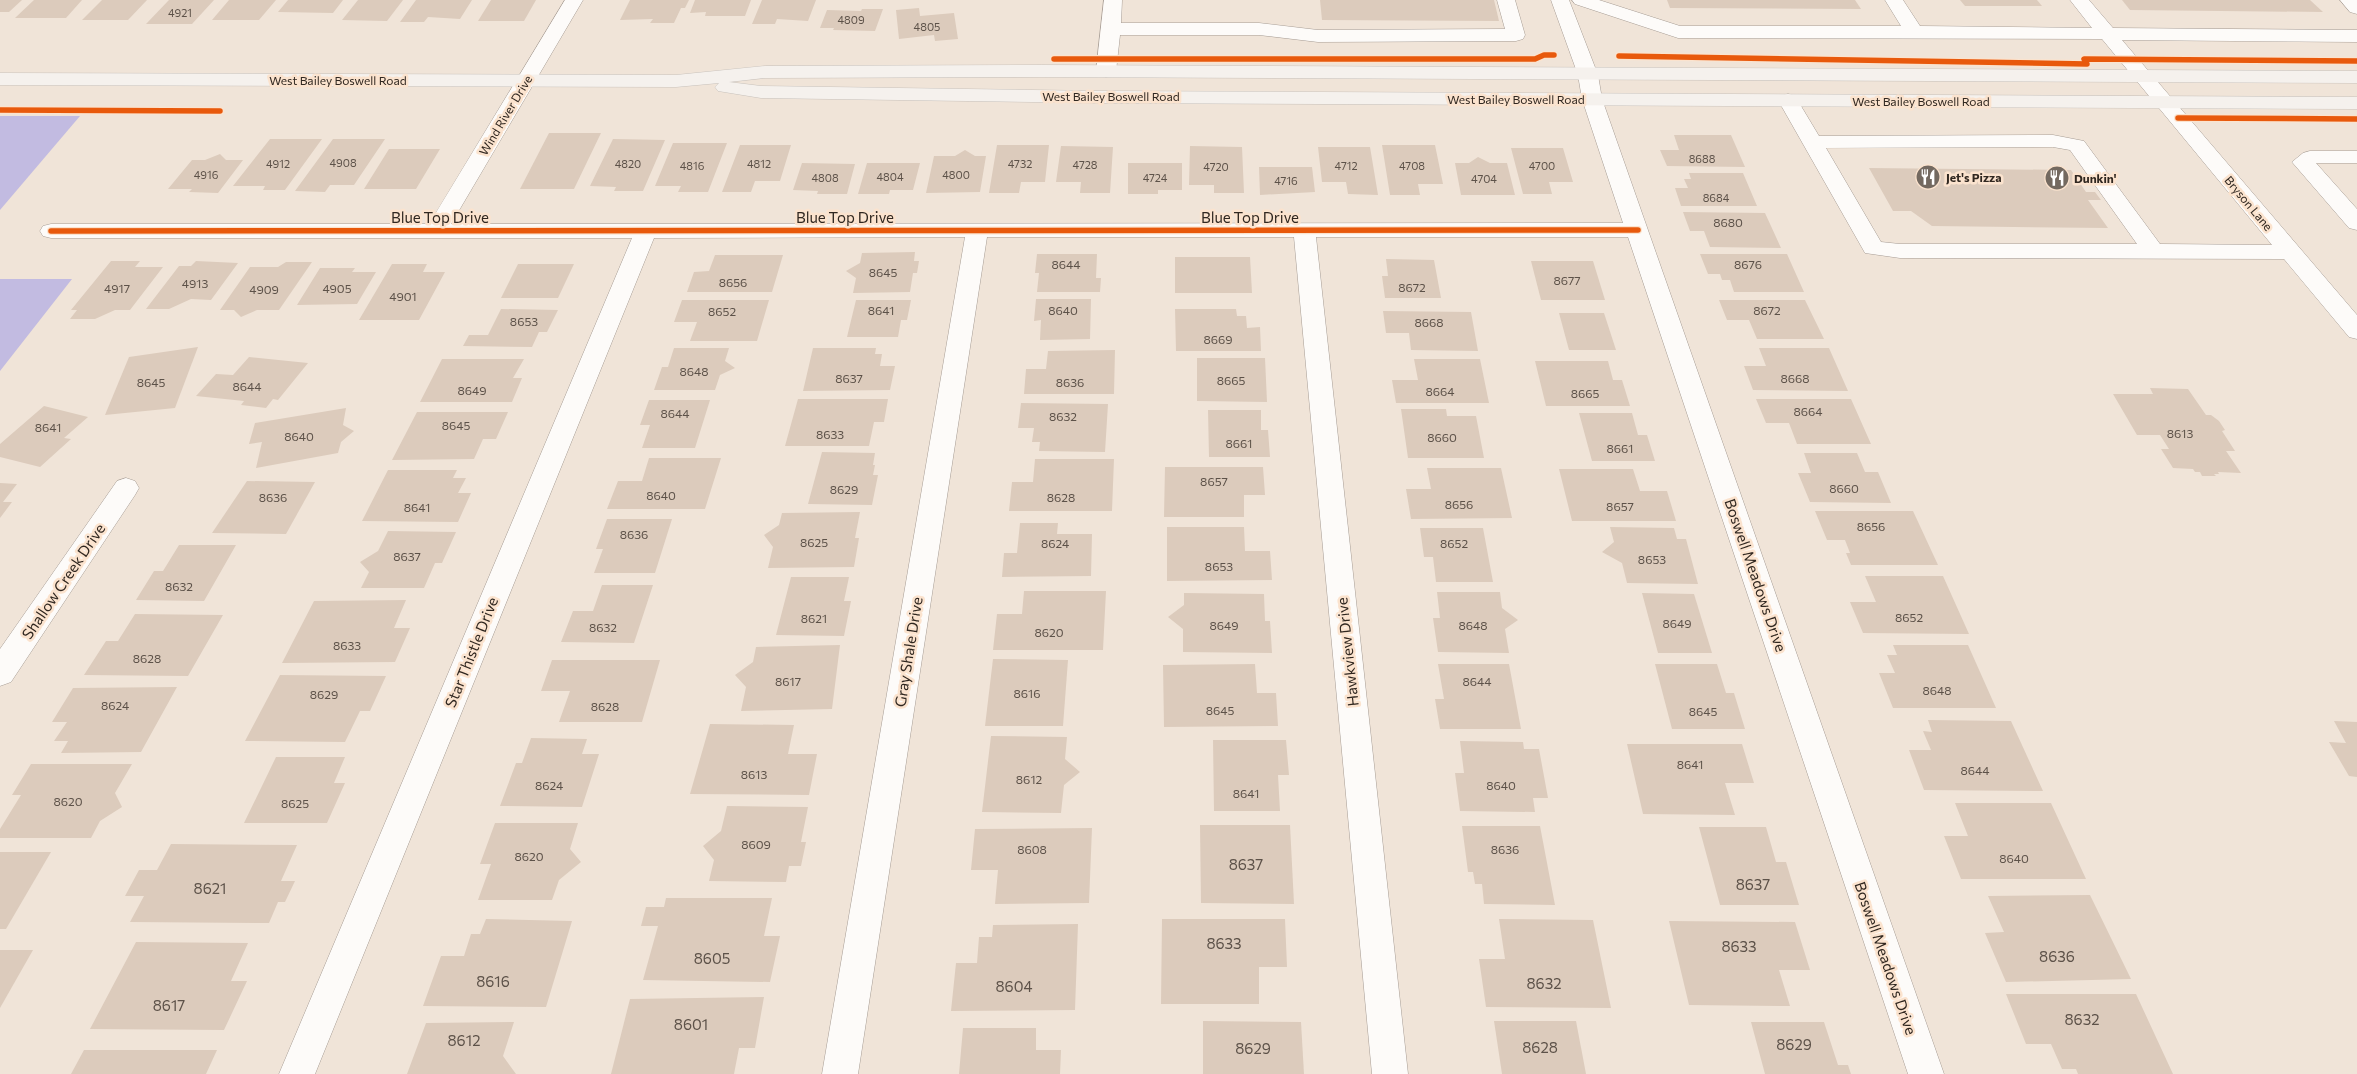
<svg xmlns="http://www.w3.org/2000/svg" width="2357" height="1074" viewBox="0 0 2357 1074" font-family="Commissioner,sans-serif">
<style>
.forest{fill:#c2bbe1}
.building{fill:#dccbbc}
.lines{fill:none;stroke-linecap:round;stroke-linejoin:round}
.minor-casing{stroke:#a69c94;stroke-width:1}
.major-casing{stroke:#c8c2bc;stroke-width:1}
.minor{fill:#fdfbf9;fill-rule:evenodd}
.major{fill:#f5f1ed;fill-rule:evenodd}
.cycleway-casing{stroke:#fbe3ce;stroke-width:8}
.cycleway{stroke:#e8590c;stroke-width:5.5}
.labels{text-anchor:middle;dominant-baseline:central;stroke-width:5;stroke-linejoin:round;paint-order:stroke}
.far-number-label{font-size:11px;fill:#5d5249}
.far-street-label{font-size:12px;fill:#302720;stroke:#fbe3ce}
.far-poi-label{font-size:12px;font-weight:bold;fill:#302720;stroke:#fbe3ce;text-anchor:start}
.number-label{font-size:12px;fill:#5d5249}
.street-label{font-size:15px;fill:#302720;stroke:#fbe3ce}
.near-number-label{font-size:15px;fill:#5d5249}
</style>
<rect width="100%" height="100%" fill="#f0e4d8"/>
<g class="forest">
<path d="M0,116H80L0,210Z"/>
<path d="M0,279H72L0,371Z"/>
</g>
<g class="building">
<path d="M0,0H22L9,12H0Z"/>
<path d="M34,0H82L66,18H15Z"/>
<path d="M102,0H147L128,20H82Z"/>
<path d="M169,0H214L192,24H146Z"/>
<path d="M229,0H276L259,20H212Z"/>
<path d="M288,0H343L333,13L278,12Z"/>
<path d="M358,0H403L387,21L342,20Z"/>
<path d="M416,0H472L460,19L428,17L424,22H400Z"/>
<path d="M491,0H536L524,21H478Z"/>
<path d="M630,0H689L685,8H681L674,23H650L653,19L620,20Z"/>
<path d="M695,0H751L745,16H705L706,12L690,13Z"/>
<path d="M762,0H816L808,21L777,19L775,24H752Z"/>
<path d="M1320,0H1494L1499,21L1322,20Z"/>
<path d="M1667,0H1855L1861,9L1670,8Z"/>
<path d="M1960,0H2037L2042,6H1965Z"/>
<path d="M2122,0H2310L2323,12L2130,10Z"/>
<path d="M919,8L920,16L954,13L958,39L935,41L934,35L899,39L896,10Z"/>
<path d="M862,9H883L875,31L833,30L834,28H820L827,10L861,11Z"/>
<path d="M549,133H601L574,189H520Z"/>
<path d="M1674,135H1731L1745,167L1667,166L1660,150H1679Z"/>
<path d="M270,139H322L285,190H263L265,186H233Z"/>
<path d="M333,139H385L354,185H330L325,192L295,191Z"/>
<path d="M613,139L665,140L643,191H614L616,187L590,186Z"/>
<path d="M673,143H727L708,192H678L681,186H655Z"/>
<path d="M740,145H791L780,181H755L751,192H722Z"/>
<path d="M997,145H1049L1045,182H1021L1019,193H989Z"/>
<path d="M1382,145H1435L1443,184H1418L1420,195H1390Z"/>
<path d="M1061,146L1113,147L1110,193H1080L1081,182H1056Z"/>
<path d="M1190,146L1242,147L1244,193H1214V185H1189Z"/>
<path d="M1318,147H1370L1378,195L1348,194L1346,182H1322Z"/>
<path d="M1511,148H1563L1573,182H1549L1552,194H1523Z"/>
<path d="M389,149H440L416,189H364Z"/>
<path d="M965,150L975,156H986L980,192L926,193L934,156H955Z"/>
<path d="M220,154L226,160H243L218,193L189,192L192,189H168L192,160H205Z"/>
<path d="M1478,157L1490,163H1507L1515,195H1461L1455,163H1469Z"/>
<path d="M802,163L855,164L847,194H817L818,191L793,190Z"/>
<path d="M867,163H920L913,190H890L889,194H858Z"/>
<path d="M1128,163H1182V190H1158V194H1128Z"/>
<path d="M1259,167H1312L1315,192L1260,195Z"/>
<path d="M1869,168L2071,170L2086,192H2095L2101,200H2088L2108,228L1932,226L1911,211H1893Z"/>
<path d="M1689,173H1743L1757,206H1681L1675,188H1688L1684,179H1691Z"/>
<path d="M1683,212L1765,213L1781,248L1710,247L1704,231H1690Z"/>
<path d="M915,252L914,261H919L917,273H913L910,292L853,293L856,278L846,271L860,263L862,253Z"/>
<path d="M1037,254H1097L1096,278H1101L1100,292H1037L1039,273H1035Z"/>
<path d="M1700,254H1787L1804,292H1734L1730,280H1722L1720,274H1708Z"/>
<path d="M715,255H783L772,292H687L694,272L709,271Z"/>
<path d="M1175,257H1250L1252,293H1175Z"/>
<path d="M1386,259L1434,260L1441,298H1385L1382,276H1388Z"/>
<path d="M111,261H140L135,267H163L130,310H115L95,319H70L77,310H71Z"/>
<path d="M196,261L238,263L211,300L191,299L169,309H146L179,266H191Z"/>
<path d="M1531,261H1593L1605,300H1541Z"/>
<path d="M286,262H312L279,310H257L241,317L234,310H220L250,267H278Z"/>
<path d="M392,264H427L423,272H445L419,320H359Z"/>
<path d="M518,264H574L558,298H501Z"/>
<path d="M320,268H355L352,272H376L357,304L297,305Z"/>
<path d="M1036,299H1091L1090,339L1040,340L1041,320L1034,321Z"/>
<path d="M682,300H769L757,341H690L697,322H674Z"/>
<path d="M856,300H911L907,320H901L898,337H847Z"/>
<path d="M1719,300H1805L1824,339H1757L1749,320H1727Z"/>
<path d="M501,309L558,310L547,332H539L532,347L463,346L469,335H488Z"/>
<path d="M1175,309H1236L1237,316H1246L1247,328L1260,327L1261,351H1176Z"/>
<path d="M1383,311L1471,312L1478,351L1411,350L1409,333H1386Z"/>
<path d="M1559,313H1604L1616,350H1569Z"/>
<path d="M198,347L175,408L105,415L129,357Z"/>
<path d="M674,348H729L725,361L735,368L720,375L715,390H654L662,367H668Z"/>
<path d="M813,348H876L875,354H882L880,366H895L890,390L803,391Z"/>
<path d="M1759,348H1829L1848,391L1753,390L1744,366H1766Z"/>
<path d="M1115,350L1114,394H1024L1026,369H1046L1048,351Z"/>
<path d="M249,357L308,363L278,400L273,399L266,408L241,405L244,401L196,396L216,374L233,375Z"/>
<path d="M1197,358H1265L1267,402L1197,401Z"/>
<path d="M442,359H524L513,378H522L512,402H420Z"/>
<path d="M1414,359H1480L1489,403H1396L1392,380H1418Z"/>
<path d="M1535,361H1608L1613,380H1622L1630,406H1546Z"/>
<path d="M2150,388L2188,389L2206,415H2211L2219,421L2225,430L2222,431L2235,451H2226L2241,473L2218,472L2219,474H2214L2216,476H2202L2200,472H2195L2193,469L2173,468L2161,449H2169L2160,435H2137L2113,394H2153Z"/>
<path d="M798,399H888L884,422H874L869,446H785Z"/>
<path d="M1756,399H1851L1871,444H1797L1789,423H1766Z"/>
<path d="M649,400H710L695,448H642L650,425H640Z"/>
<path d="M1021,403L1108,404L1105,452L1039,451L1040,442H1032L1034,428H1018Z"/>
<path d="M44,406L88,417L64,438L71,439L40,467L0,457V444Z"/>
<path d="M346,408L343,425L354,431L341,442L338,453L256,468L262,442L249,444L255,423Z"/>
<path d="M1401,409H1446L1447,416H1476L1484,458H1408Z"/>
<path d="M1208,410H1261V430H1268L1270,457H1209Z"/>
<path d="M417,412H508L496,439H483L474,459L392,460Z"/>
<path d="M1579,413H1632L1638,435H1647L1655,461H1592Z"/>
<path d="M822,452L875,453L873,465H875L873,475H878L872,505L808,504Z"/>
<path d="M1804,453H1857L1865,472H1878L1891,503L1810,502L1798,473H1811Z"/>
<path d="M649,458H721L705,509H607L618,481H642Z"/>
<path d="M1035,459H1114L1112,511H1009L1012,482H1033Z"/>
<path d="M1165,467H1263L1265,495H1244V517H1164Z"/>
<path d="M1427,468H1501L1512,518L1411,519L1406,489H1431Z"/>
<path d="M1559,469H1633L1640,491H1667L1676,521H1572Z"/>
<path d="M388,470H457L453,478H466L458,493H471L458,522L362,521Z"/>
<path d="M247,481L315,482L286,534L212,533Z"/>
<path d="M0,483L17,484L3,502H12L0,518Z"/>
<path d="M1815,511H1913L1938,565H1851L1846,553H1850L1845,540H1827Z"/>
<path d="M860,512L855,538H859L854,567L768,568L773,547L764,535L779,525L782,513Z"/>
<path d="M607,519H672L655,573H594L603,549H596Z"/>
<path d="M1020,523H1058L1057,534H1092L1091,576L1002,577L1004,553H1017Z"/>
<path d="M1167,527H1244L1245,551H1270L1272,580L1167,581Z"/>
<path d="M1610,527L1674,528L1677,539H1686L1698,584L1627,583L1622,563L1602,552L1614,542Z"/>
<path d="M1420,528H1483L1493,582H1436L1433,557H1424Z"/>
<path d="M388,531L456,532L442,563H435L424,588H361L369,572L360,562L378,551Z"/>
<path d="M179,545H236L204,601L136,600L154,571H163Z"/>
<path d="M1865,576H1943L1969,634L1863,633L1850,602H1876Z"/>
<path d="M791,577H849L844,601H851L844,636L776,635Z"/>
<path d="M602,585H653L634,643L561,642L573,611H593Z"/>
<path d="M1024,591H1106L1103,650H993L997,614H1022Z"/>
<path d="M1437,592H1500L1502,608L1518,620L1505,629L1509,653L1438,652L1433,618H1440Z"/>
<path d="M1184,593L1264,594L1265,621H1270L1272,653L1183,652V629L1168,617L1184,605Z"/>
<path d="M1642,593L1694,594L1712,653H1658Z"/>
<path d="M406,600L394,628H410L395,662L282,663L314,601Z"/>
<path d="M135,614L223,615L188,676L84,675L106,641H118Z"/>
<path d="M840,645L832,709L741,711L746,687L735,675L753,662L756,647Z"/>
<path d="M1893,645H1968L1996,708H1893L1879,673H1895L1887,655H1897Z"/>
<path d="M993,659L1068,660L1063,726H985Z"/>
<path d="M552,660H660L642,722H559L570,691H541Z"/>
<path d="M1255,664L1257,693H1276L1278,726L1164,727L1163,665Z"/>
<path d="M1438,664H1509L1521,729H1440L1435,699H1444Z"/>
<path d="M1655,664H1717L1726,693H1734L1745,729H1672Z"/>
<path d="M280,675L386,676L370,711H360L345,742L245,741Z"/>
<path d="M177,687L141,752L61,753L68,741H54L67,722H52L73,688Z"/>
<path d="M1928,720L2011,721L2043,791L1924,790L1909,750H1931L1923,731L1932,732Z"/>
<path d="M2334,721L2357,722V777L2349,776L2329,742L2346,743Z"/>
<path d="M710,724L794,725L788,754H817L809,795L690,794Z"/>
<path d="M991,736L1067,737L1065,759L1080,772L1064,785L1061,813L982,812Z"/>
<path d="M531,738L587,739L582,754H599L582,807L500,806L516,763H522Z"/>
<path d="M1213,740H1286L1289,775H1278L1280,811H1214Z"/>
<path d="M1460,741L1523,742L1524,749H1539L1548,798H1533L1535,812L1460,811L1455,773H1464Z"/>
<path d="M1627,744H1742L1754,783H1725L1735,815L1643,814Z"/>
<path d="M276,757H345L334,783H345L327,823H244Z"/>
<path d="M31,764H132L115,793L122,807L100,821L91,838H0V829L21,795H12Z"/>
<path d="M1955,803H2051L2086,879H1961L1944,836H1968Z"/>
<path d="M727,806L808,807L801,842H806L801,866H789L786,882L709,881L714,860L703,846L721,831Z"/>
<path d="M495,823H578L570,849L581,862L559,880L552,900H478L491,864H480Z"/>
<path d="M1200,825H1290L1294,904L1201,903Z"/>
<path d="M1462,826H1540L1555,905L1484,904L1482,884H1475L1473,872H1468Z"/>
<path d="M1699,827H1766L1776,862H1786L1799,905H1720Z"/>
<path d="M1092,828L1089,903L995,904L998,870H971L975,829Z"/>
<path d="M171,844L297,845L281,881H295L285,902H278L269,923L130,922L144,896H125L139,870H157Z"/>
<path d="M0,852H51L6,929H0Z"/>
<path d="M2090,895L2131,979L2006,982L1985,933L2004,932L1988,896Z"/>
<path d="M666,898H772L764,936H780L770,982L643,980L658,926H641L646,907H664Z"/>
<path d="M486,919L572,921L546,1007L423,1006L441,956H464L471,934H480Z"/>
<path d="M1162,919H1285L1287,967H1259V1004H1161Z"/>
<path d="M1499,919L1593,920L1611,1008L1486,1007L1479,959H1505Z"/>
<path d="M1669,921L1795,922L1810,970H1779L1790,1006L1689,1005Z"/>
<path d="M1078,924L1075,1010L951,1011L956,963H977L979,937H992L993,925Z"/>
<path d="M136,942L248,943L231,981H247L224,1030L90,1029Z"/>
<path d="M0,950H33L0,1008Z"/>
<path d="M2006,994H2136L2173,1074H2078L2076,1069H2062L2051,1044H2026Z"/>
<path d="M764,997L755,1048H739L734,1074H611L630,999Z"/>
<path d="M1203,1021L1301,1022L1304,1074H1203Z"/>
<path d="M1494,1021H1576L1586,1074H1502Z"/>
<path d="M514,1022L503,1056L516,1074H407L426,1023Z"/>
<path d="M1751,1022H1824L1838,1065H1848L1851,1074H1765Z"/>
<path d="M963,1028H1036V1050H1061L1060,1074H959Z"/>
<path d="M84,1050H217L206,1074H71Z"/>
</g>
<g class="lines">
<defs>
<g id="minor">
<path d="M565,0H583L451,224L1623,223L1582,99L1578,75L1551,0H1569L1598,75L1602,99L1944,1074H1908L1628,237H1316L1408,1074H1372L1294,237H987L858,1074H822L965,237L654,238L315,1074H279L632,238H51L43,236L40,231L43,226L51,224H429Z"/>
<path d="M1104,0H1122L1121,23H1259L1318,30L1505,29L1497,0H1515L1525,35L1523,39L1516,41L1318,42L1259,35H1120L1116,71L1113,75L1106,77L1099,75L1096,71Z"/>
<path d="M1572,0H1599L1680,26H1901L1885,0H1903L1920,26L2092,28L2070,0H2089L2113,28L2357,30V42L2122,40L2357,315V339L2349,337L2284,259L1900,258L1865,253L1778,100L1781,96L1788,94L1795,96L1819,136L2053,135L2084,141L2160,244L2272,245L2102,39L1678,38L1575,4ZM2053,147L2070,150L2137,244H1900L1881,242L1826,148Z"/>
<path d="M2340,0H2357V14L2350,12Z"/>
<path d="M2310,151H2357V163H2316L2357,209V230L2349,228L2292,162L2303,153Z"/>
<path d="M126,478L135,481L139,488L135,495L11,682L0,686V649L117,481Z"/>
</g>
<path id="major" d="M1042,65L2357,71V83L1042,77L765,78L729,82L761,86L1100,91L2357,97V109L1100,103L761,98L718,91L715,87L719,83L676,87L0,85V73L676,75L765,66Z"/>
</defs>
<use href="#minor" class="minor-casing"/>
<use href="#major" class="major-casing"/>
<use href="#minor" class="minor"/>
<use href="#major" class="major"/>
<defs>
<g id="cycleway">
<path d="M1619,56L2087,64L2084,59L2357,61"/>
<path d="M1054,59H1535L1544,55H1554"/>
<path d="M0,110L220,111"/>
<path d="M2178,118L2357,119"/>
<path d="M51,231L1638,230"/>
</g>
</defs>
<use href="#cycleway" class="cycleway-casing"/>
<use href="#cycleway" class="cycleway"/>
</g>
<defs>
<symbol id="restaurant-disc" viewBox="-11 -11 22 22"><circle r="9.5" fill="#736960" stroke="#fbe3ce"/><path d="M-5-6h1v4h1v-4h1v4h1v-4h1v5L-1.5 .5V6h-2V.5L-5-1ZM5-6V6H3V1.5H1.5Q1.5-4 5-6Z" fill="#fff"/></symbol>
</defs>
<g fill-rule="evenodd">
<use href="#restaurant-disc" x="1914" y="163" width="28" height="28"/>
<use href="#restaurant-disc" x="2043" y="164" width="28" height="28"/>
</g>
<g class="labels">
<g class="far-number-label">
<text x="180" y="12">4921</text>
<text x="851" y="19">4809</text>
<text x="927" y="26">4805</text>
<text x="1702" y="158">8688</text>
<text x="343" y="162">4908</text>
<text x="278" y="163">4912</text>
<text x="628" y="163">4820</text>
<text x="759" y="163">4812</text>
<text x="1020" y="163">4732</text>
<text x="1085" y="164">4728</text>
<text x="692" y="165">4816</text>
<text x="1346" y="165">4712</text>
<text x="1412" y="165">4708</text>
<text x="1542" y="165">4700</text>
<text x="1216" y="166">4720</text>
<text x="206" y="174">4916</text>
<text x="956" y="174">4800</text>
<text x="890" y="176">4804</text>
<text x="825" y="177">4808</text>
<text x="1155" y="177">4724</text>
<text x="1484" y="178">4704</text>
<text x="1286" y="180">4716</text>
<text x="1716" y="197">8684</text>
</g>
<g class="far-street-label">
<text x="338" y="80">West Bailey Boswell Road</text>
<text x="1111" y="96">West Bailey Boswell Road</text>
<text x="1516" y="99">West Bailey Boswell Road</text>
<text x="1921" y="101">West Bailey Boswell Road</text>
<text transform="translate(505 115) rotate(-59)">Wind River Drive</text>
<text transform="translate(2249 203) rotate(50)">Bryson Lane</text>
</g>
<g class="far-poi-label">
<text x="1946" y="177">Jet's Pizza</text>
<text x="2074" y="178">Dunkin'</text>
</g>
<g class="number-label">
<text x="1728" y="222">8680</text>
<text x="1066" y="264">8644</text>
<text x="1748" y="264">8676</text>
<text x="883" y="272">8645</text>
<text x="1567" y="280">8677</text>
<text x="733" y="282">8656</text>
<text x="195" y="283">4913</text>
<text x="1412" y="287">8672</text>
<text x="117" y="288">4917</text>
<text x="337" y="288">4905</text>
<text x="264" y="289">4909</text>
<text x="403" y="296">4901</text>
<text x="881" y="310">8641</text>
<text x="1063" y="310">8640</text>
<text x="1767" y="310">8672</text>
<text x="722" y="311">8652</text>
<text x="524" y="321">8653</text>
<text x="1429" y="322">8668</text>
<text x="1218" y="339">8669</text>
<text x="694" y="371">8648</text>
<text x="849" y="378">8637</text>
<text x="1795" y="378">8668</text>
<text x="1231" y="380">8665</text>
<text x="151" y="382">8645</text>
<text x="1070" y="382">8636</text>
<text x="247" y="386">8644</text>
<text x="472" y="390">8649</text>
<text x="1440" y="391">8664</text>
<text x="1585" y="393">8665</text>
<text x="1808" y="411">8664</text>
<text x="675" y="413">8644</text>
<text x="1063" y="416">8632</text>
<text x="456" y="425">8645</text>
<text x="48" y="427">8641</text>
<text x="2180" y="433">8613</text>
<text x="830" y="434">8633</text>
<text x="299" y="436">8640</text>
<text x="1442" y="437">8660</text>
<text x="1239" y="443">8661</text>
<text x="1620" y="448">8661</text>
<text x="1214" y="481">8657</text>
<text x="1844" y="488">8660</text>
<text x="844" y="489">8629</text>
<text x="661" y="495">8640</text>
<text x="273" y="497">8636</text>
<text x="1061" y="497">8628</text>
<text x="1459" y="504">8656</text>
<text x="1620" y="506">8657</text>
<text x="417" y="507">8641</text>
<text x="1871" y="526">8656</text>
<text x="634" y="534">8636</text>
<text x="814" y="542">8625</text>
<text x="1055" y="543">8624</text>
<text x="1454" y="543">8652</text>
<text x="407" y="556">8637</text>
<text x="1652" y="559">8653</text>
<text x="1219" y="566">8653</text>
<text x="179" y="586">8632</text>
<text x="1909" y="617">8652</text>
<text x="814" y="618">8621</text>
<text x="1677" y="623">8649</text>
<text x="1224" y="625">8649</text>
<text x="1473" y="625">8648</text>
<text x="603" y="627">8632</text>
<text x="1049" y="632">8620</text>
<text x="347" y="645">8633</text>
<text x="147" y="658">8628</text>
<text x="788" y="681">8617</text>
<text x="1477" y="681">8644</text>
<text x="1937" y="690">8648</text>
<text x="1027" y="693">8616</text>
<text x="324" y="694">8629</text>
<text x="115" y="705">8624</text>
<text x="605" y="706">8628</text>
<text x="1220" y="710">8645</text>
<text x="1703" y="711">8645</text>
<text x="1690" y="764">8641</text>
<text x="1975" y="770">8644</text>
<text x="754" y="774">8613</text>
<text x="1029" y="779">8612</text>
<text x="549" y="785">8624</text>
<text x="1501" y="785">8640</text>
<text x="1246" y="793">8641</text>
<text x="68" y="801">8620</text>
<text x="295" y="803">8625</text>
<text x="756" y="844">8609</text>
<text x="1032" y="849">8608</text>
<text x="1505" y="849">8636</text>
<text x="529" y="856">8620</text>
<text x="2014" y="858">8640</text>
</g>
<g class="street-label">
<text x="440" y="217">Blue Top Drive</text>
<text x="845" y="217">Blue Top Drive</text>
<text x="1250" y="217">Blue Top Drive</text>
<text transform="translate(1756 575) rotate(71)">Boswell Meadows Drive</text>
<text transform="translate(63 581) rotate(-56)">Shallow Creek Drive</text>
<text transform="translate(471 652) rotate(-68)">Star Thistle Drive</text>
<text transform="translate(908 652) rotate(-81)">Gray Shale Drive</text>
<text transform="translate(1347 652) rotate(-96)">Hawkview Drive</text>
<text transform="translate(1886 958) rotate(71)">Boswell Meadows Drive</text>
</g>
<g class="near-number-label">
<text x="1246" y="864">8637</text>
<text x="1753" y="884">8637</text>
<text x="210" y="888">8621</text>
<text x="1224" y="943">8633</text>
<text x="1739" y="946">8633</text>
<text x="2057" y="956">8636</text>
<text x="712" y="958">8605</text>
<text x="493" y="981">8616</text>
<text x="1544" y="983">8632</text>
<text x="1014" y="986">8604</text>
<text x="169" y="1005">8617</text>
<text x="2082" y="1019">8632</text>
<text x="691" y="1024">8601</text>
<text x="464" y="1040">8612</text>
<text x="1794" y="1044">8629</text>
<text x="1540" y="1047">8628</text>
<text x="1253" y="1048">8629</text>
</g>
</g>
</svg>
